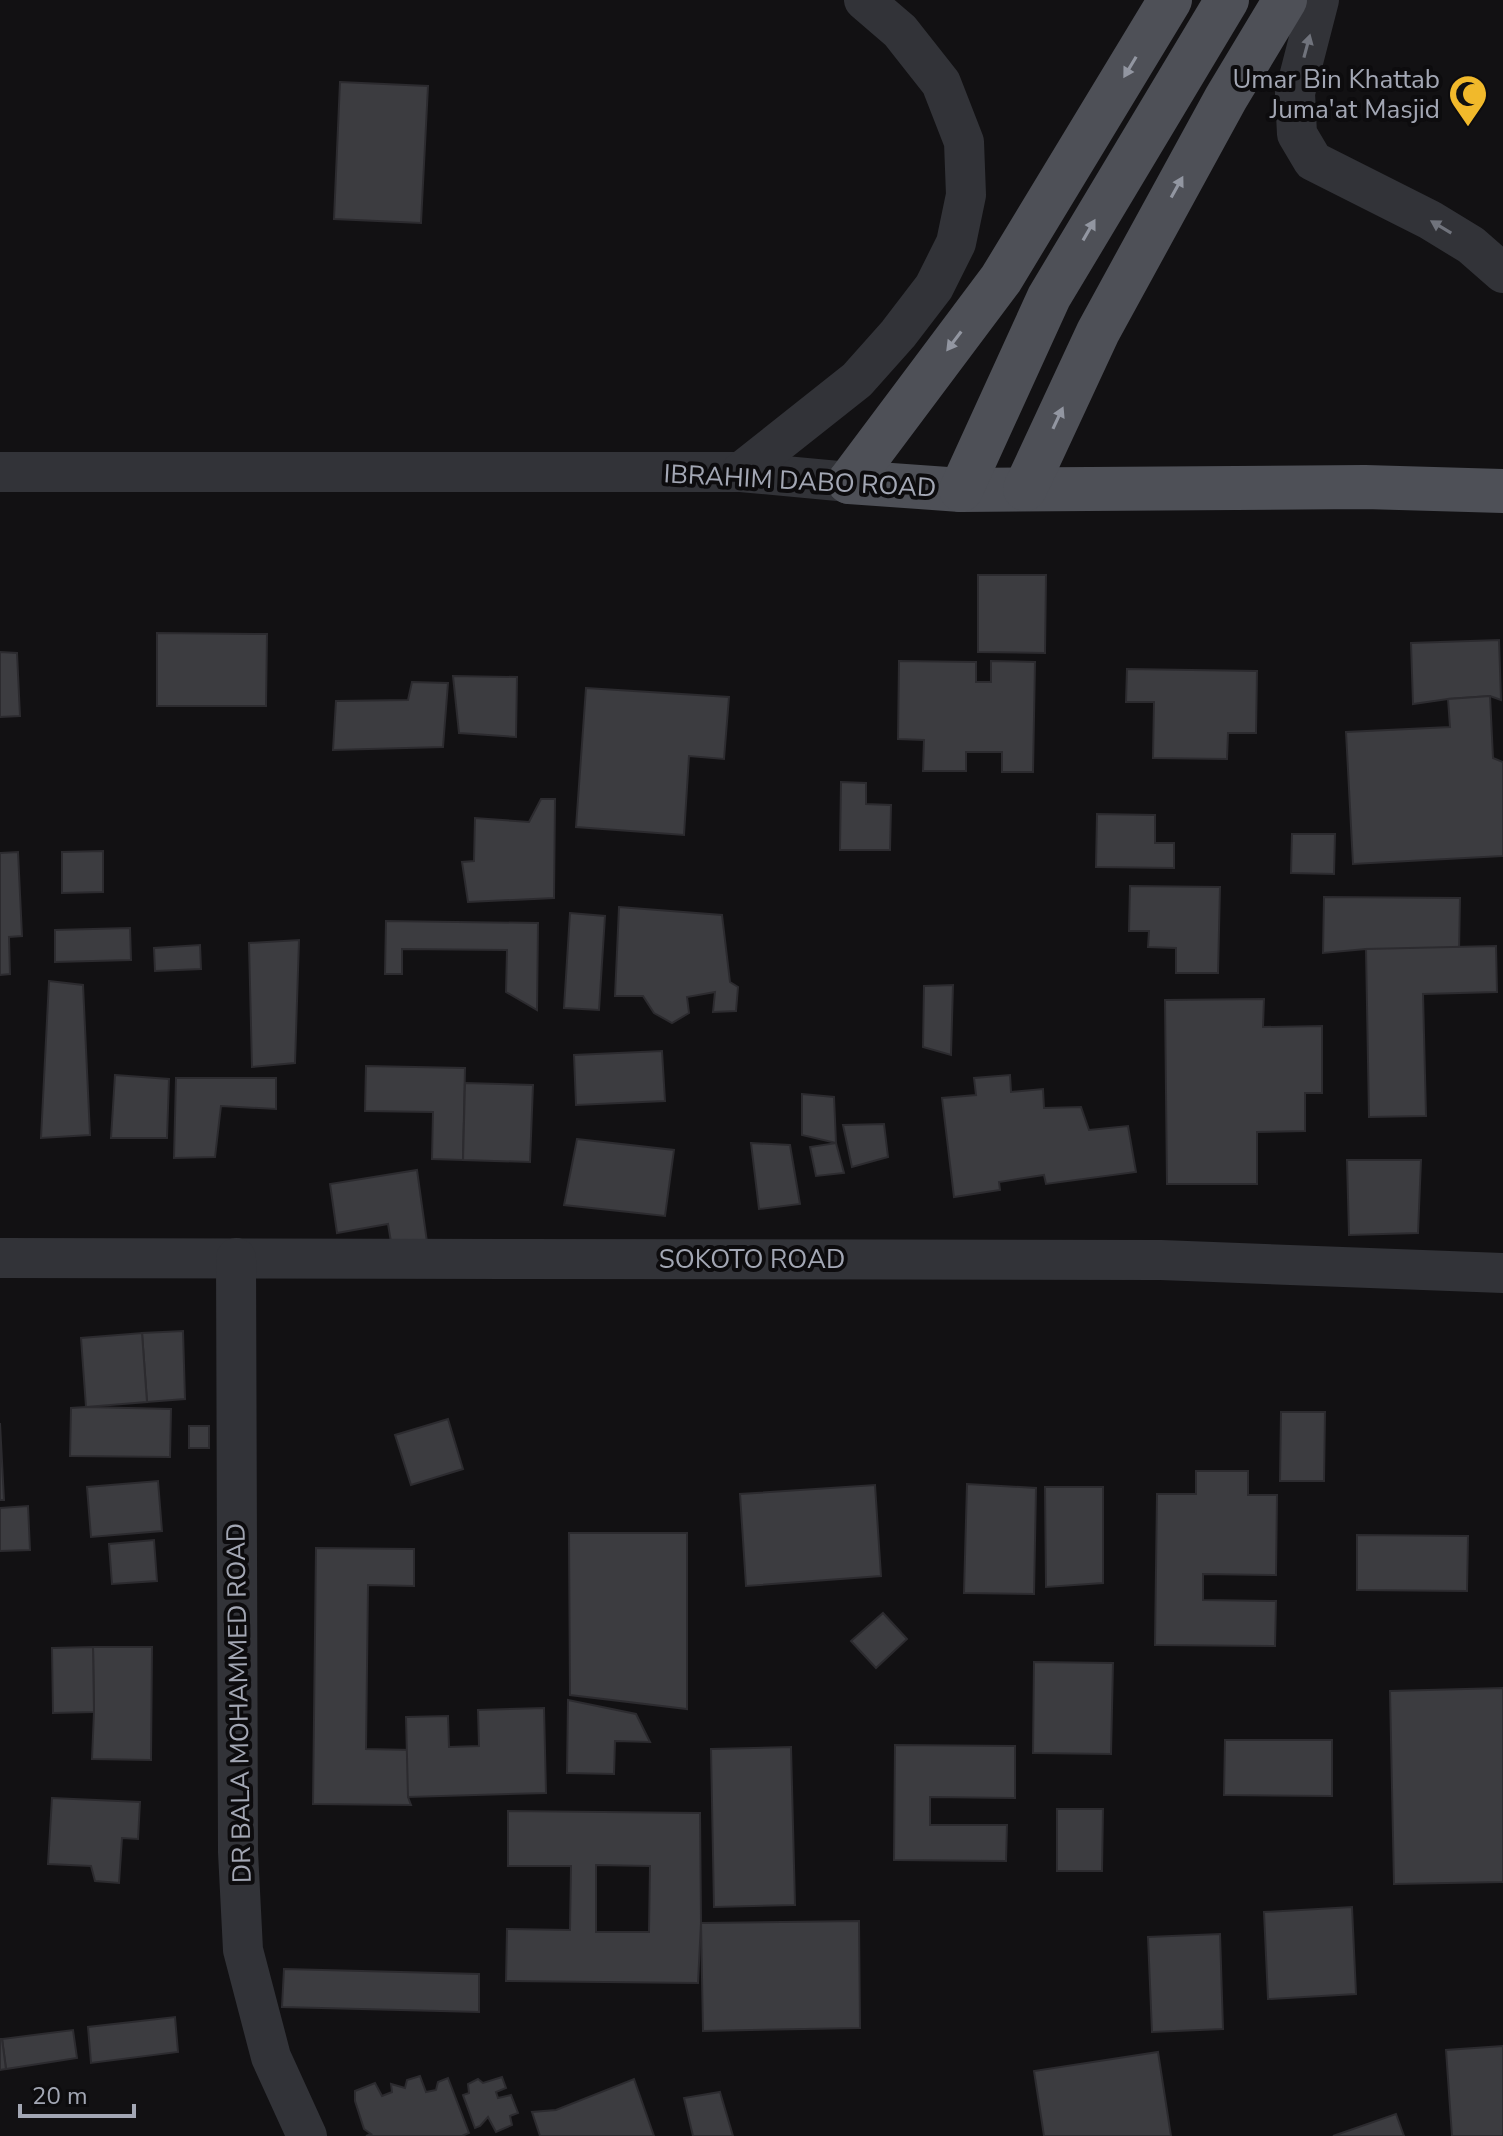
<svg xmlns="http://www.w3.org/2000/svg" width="1503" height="2136" viewBox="0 0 1503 2136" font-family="'Nunito Sans',sans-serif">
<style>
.building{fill:#3c3c40;stroke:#2c2b2f;stroke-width:2;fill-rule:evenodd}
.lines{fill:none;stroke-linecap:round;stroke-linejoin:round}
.minor{stroke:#323338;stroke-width:40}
.major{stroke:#4e5057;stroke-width:44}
.oneway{fill:#70737c}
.oneway2{fill:#9296a1}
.labels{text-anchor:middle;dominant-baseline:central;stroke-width:8;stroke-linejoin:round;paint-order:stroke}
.poi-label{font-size:26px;fill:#a3a7b4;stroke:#0d0c0e;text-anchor:end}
.street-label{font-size:26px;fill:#a3a7b4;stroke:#0d0c0e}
</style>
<rect width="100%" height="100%" fill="#121113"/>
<g class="building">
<path d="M340,82L428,86L421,223L334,219Z"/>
<path d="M978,575H1046L1045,653L978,652Z"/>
<path d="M157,633L267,634L266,706H157Z"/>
<path d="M1499,640L1501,700L1490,696L1448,699L1413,704L1411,643Z"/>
<path d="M0,652L17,653L20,716L0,717Z"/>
<path d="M899,661L976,662V682H991V661L1035,662L1033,772H1002V752H966V771H923L924,740L898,739Z"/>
<path d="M1127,669L1257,671L1256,733H1228L1227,759L1153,758L1154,702H1126Z"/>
<path d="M453,676L517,677L516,737L459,733Z"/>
<path d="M412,682L448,683L443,747L333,750L336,701L408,700Z"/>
<path d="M586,688L729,697L724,759L689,756L684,835L576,827Z"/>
<path d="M1490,696L1493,758L1503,762V856L1353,864L1346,732L1450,727L1448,699Z"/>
<path d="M841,782L866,783V804L891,805L890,850H840Z"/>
<path d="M541,799H555L554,898L468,902L462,862L474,861L475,818L529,822Z"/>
<path d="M1097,814L1155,815V843H1174V868L1096,867Z"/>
<path d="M1292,834H1335L1334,874L1291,873Z"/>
<path d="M103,851V892L62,893V852Z"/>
<path d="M18,852L22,936L9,937L10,974L0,975V853Z"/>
<path d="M1130,886L1220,887L1218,973H1176V948L1148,947L1149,931H1129Z"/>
<path d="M1324,897L1460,898L1459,953L1366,949L1323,953Z"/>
<path d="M619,907L722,915L730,982L738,987L736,1011L713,1012L715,992L687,997L689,1013L672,1023L654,1013L643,996H615Z"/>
<path d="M570,913L605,916L599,1010L564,1008Z"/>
<path d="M386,921L538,923L537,1010L506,992L507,950L402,949V974H385Z"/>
<path d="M130,928L131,960L55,962V930Z"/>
<path d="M299,940L295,1063L252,1067L249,943Z"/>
<path d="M200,945L201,969L155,971L154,948Z"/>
<path d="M1496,946L1497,992L1423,994L1426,1116L1369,1117L1366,949Z"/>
<path d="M49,981L83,985L90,1135L41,1138Z"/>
<path d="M953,985L951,1055L923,1047L924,986Z"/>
<path d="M1264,999L1263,1027L1322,1026V1093H1305V1131L1257,1132V1184H1167L1165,1000Z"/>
<path d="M662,1051L665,1101L576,1105L574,1055Z"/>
<path d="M366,1066L465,1068L463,1160L432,1159L433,1112L365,1111Z"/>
<path d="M115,1075L169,1079L167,1138H111Z"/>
<path d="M1010,1075L1011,1092L1043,1089L1044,1108L1081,1107L1089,1130L1128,1126L1136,1172L1046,1184L1044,1175L999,1182L1000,1190L954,1197L942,1098L976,1095L974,1078Z"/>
<path d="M176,1078H276V1109L221,1106L215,1157L174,1158Z"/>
<path d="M465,1083L533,1085L530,1162L463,1160Z"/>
<path d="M802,1094L834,1097L836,1143L802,1135Z"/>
<path d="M884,1124L888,1157L852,1167L843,1125Z"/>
<path d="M577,1139L674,1150L665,1216L564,1205Z"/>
<path d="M751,1143L790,1145L800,1204L759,1209Z"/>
<path d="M836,1143L844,1173L816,1176L810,1147Z"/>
<path d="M1347,1160H1421L1418,1233L1349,1235Z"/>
<path d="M417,1170L427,1242L392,1248L388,1224L337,1233L330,1184Z"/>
<path d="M183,1331L185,1399L147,1402L142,1333Z"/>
<path d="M142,1333L147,1402L86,1407L81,1338Z"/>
<path d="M86,1407L171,1409L170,1457L70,1456L71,1408Z"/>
<path d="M1281,1412H1325L1324,1481H1280Z"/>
<path d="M448,1419L463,1469L411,1485L395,1435Z"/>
<path d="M0,1423L4,1500H0Z"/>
<rect x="189" y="1426" width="20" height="22"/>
<path d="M1196,1471H1248V1495H1277L1276,1575L1203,1574V1600L1276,1601L1275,1646L1155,1645L1157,1494H1196Z"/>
<path d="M158,1481L162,1531L91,1537L87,1487Z"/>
<path d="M967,1484L1036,1488L1034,1594L964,1593Z"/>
<path d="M875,1485L881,1576L746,1586L740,1494Z"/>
<path d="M1045,1487H1103V1583L1046,1587Z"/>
<path d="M28,1506L30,1550L0,1551V1508Z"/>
<path d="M569,1533H687V1709L570,1695Z"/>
<path d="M1357,1535L1468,1536L1467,1591L1357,1590Z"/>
<path d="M154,1540L157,1581L112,1584L109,1544Z"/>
<path d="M316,1548L414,1549V1586L368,1585L366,1749L412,1750L408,1797L411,1805L313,1804Z"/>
<path d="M883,1613L907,1639L876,1668L851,1641Z"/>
<path d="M93,1647H152L151,1760L92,1759L94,1712Z"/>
<path d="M93,1647L94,1712L53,1713L52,1648Z"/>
<path d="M1034,1662L1113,1663L1111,1754L1033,1753Z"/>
<path d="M1503,1688V1882L1394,1884L1390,1691Z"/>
<path d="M568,1700L636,1714L650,1742L615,1741L614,1774L567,1773Z"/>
<path d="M544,1708L546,1793L408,1797L406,1717L448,1716L449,1747L479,1746L478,1710Z"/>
<path d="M1225,1740H1332V1796L1224,1795Z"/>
<path d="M895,1745L1015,1746V1798L930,1797V1825H1007L1006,1861L894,1860Z"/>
<path d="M791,1747L795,1905L714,1907L711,1749Z"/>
<path d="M52,1798L140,1802L138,1839L122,1838L119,1883L95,1881L91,1866L48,1864Z"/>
<path d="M1057,1809H1103L1102,1871H1057Z"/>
<path d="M508,1811L700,1813L701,1923L698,1983L506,1981L507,1929L570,1930L571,1866H508ZM596,1865L650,1866L649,1932H596Z"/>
<path d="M1352,1907L1356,1994L1268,1999L1264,1912Z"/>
<path d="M859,1921L860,2028L703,2031L701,1923Z"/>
<path d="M1220,1934L1223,2029L1152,2032L1148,1937Z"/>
<path d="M284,1969L479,1974V2012L282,2007Z"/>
<path d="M175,2017L178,2052L91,2063L88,2027Z"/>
<path d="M73,2030L77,2058L6,2069L2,2039Z"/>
<path d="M0,2039H2L6,2069L0,2070Z"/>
<path d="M1503,2046V2136H1452L1446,2050Z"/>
<path d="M1158,2052L1171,2136H1044L1034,2071Z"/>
<path d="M420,2076L426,2092L436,2090L438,2082L448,2078L469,2133L462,2136H366L371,2134L364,2129L355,2101V2091L375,2083L382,2096L392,2092L391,2084L405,2088L407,2080Z"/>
<path d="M502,2077L506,2088L496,2092L498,2098L511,2095L518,2113L510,2116L512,2125L496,2132L488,2117L480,2126L475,2128L463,2095L469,2093L468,2084L478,2079L483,2083Z"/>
<path d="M634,2079L654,2136H540L532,2112L556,2110Z"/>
<path d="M720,2092L733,2136H693L684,2098Z"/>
<path d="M1396,2114L1404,2136H1333Z"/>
</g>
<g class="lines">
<g class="minor">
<path d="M1319,0L1295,93L1297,134L1313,161L1430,220L1471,245L1503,273"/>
<path d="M0,472H741L849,482"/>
<path d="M741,472L857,380L898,334L934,287L956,243L966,195L964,142L941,83L900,31L864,0"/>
<path d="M0,1258L1161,1260L1503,1273"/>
<path d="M236,1258L238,1852L243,1950L271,2057L307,2136"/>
</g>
<g class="major">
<path d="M849,482L961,490L1365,487L1503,491"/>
<path d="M849,482L1001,279L1170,0"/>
<path d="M1025,489L1098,332L1226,98L1285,0"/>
<path d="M961,490L1049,297L1227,0"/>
</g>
</g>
<defs><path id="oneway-solid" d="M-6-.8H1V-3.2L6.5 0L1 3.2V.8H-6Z" transform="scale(2)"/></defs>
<g class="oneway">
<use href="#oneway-solid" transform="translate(1307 46) rotate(-75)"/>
<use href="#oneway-solid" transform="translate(1441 227) rotate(-149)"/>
</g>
<g class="oneway2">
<use href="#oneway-solid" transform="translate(1130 67) rotate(121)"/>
<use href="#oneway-solid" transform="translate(1177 187) rotate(-61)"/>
<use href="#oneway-solid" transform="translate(1089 230) rotate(-60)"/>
<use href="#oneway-solid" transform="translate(954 341) rotate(127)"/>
<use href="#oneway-solid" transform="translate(1058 418) rotate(-65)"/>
</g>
<defs>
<symbol id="mosque-pin" viewBox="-11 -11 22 30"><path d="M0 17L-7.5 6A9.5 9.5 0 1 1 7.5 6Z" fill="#f1b92b" stroke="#0d0c0e"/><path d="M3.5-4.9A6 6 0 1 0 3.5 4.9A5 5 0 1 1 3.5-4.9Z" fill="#111"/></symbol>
</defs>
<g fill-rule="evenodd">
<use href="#mosque-pin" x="1446" y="72" width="44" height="60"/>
</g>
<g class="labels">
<g class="poi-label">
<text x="1440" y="79">Umar Bin Khattab<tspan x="1440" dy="30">Juma'at Masjid</tspan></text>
</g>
<g class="street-label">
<text transform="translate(800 481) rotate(3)">IBRAHIM DABO ROAD</text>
<text x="752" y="1259">SOKOTO ROAD</text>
<text transform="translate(239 1703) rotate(-91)">DR BALA MOHAMMED ROAD</text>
</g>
</g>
<path d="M20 2104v12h114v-12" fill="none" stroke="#a3a7b4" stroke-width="4"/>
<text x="32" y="2104" font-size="24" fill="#a3a7b4" stroke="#0d0c0e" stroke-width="6" paint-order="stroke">20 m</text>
</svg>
